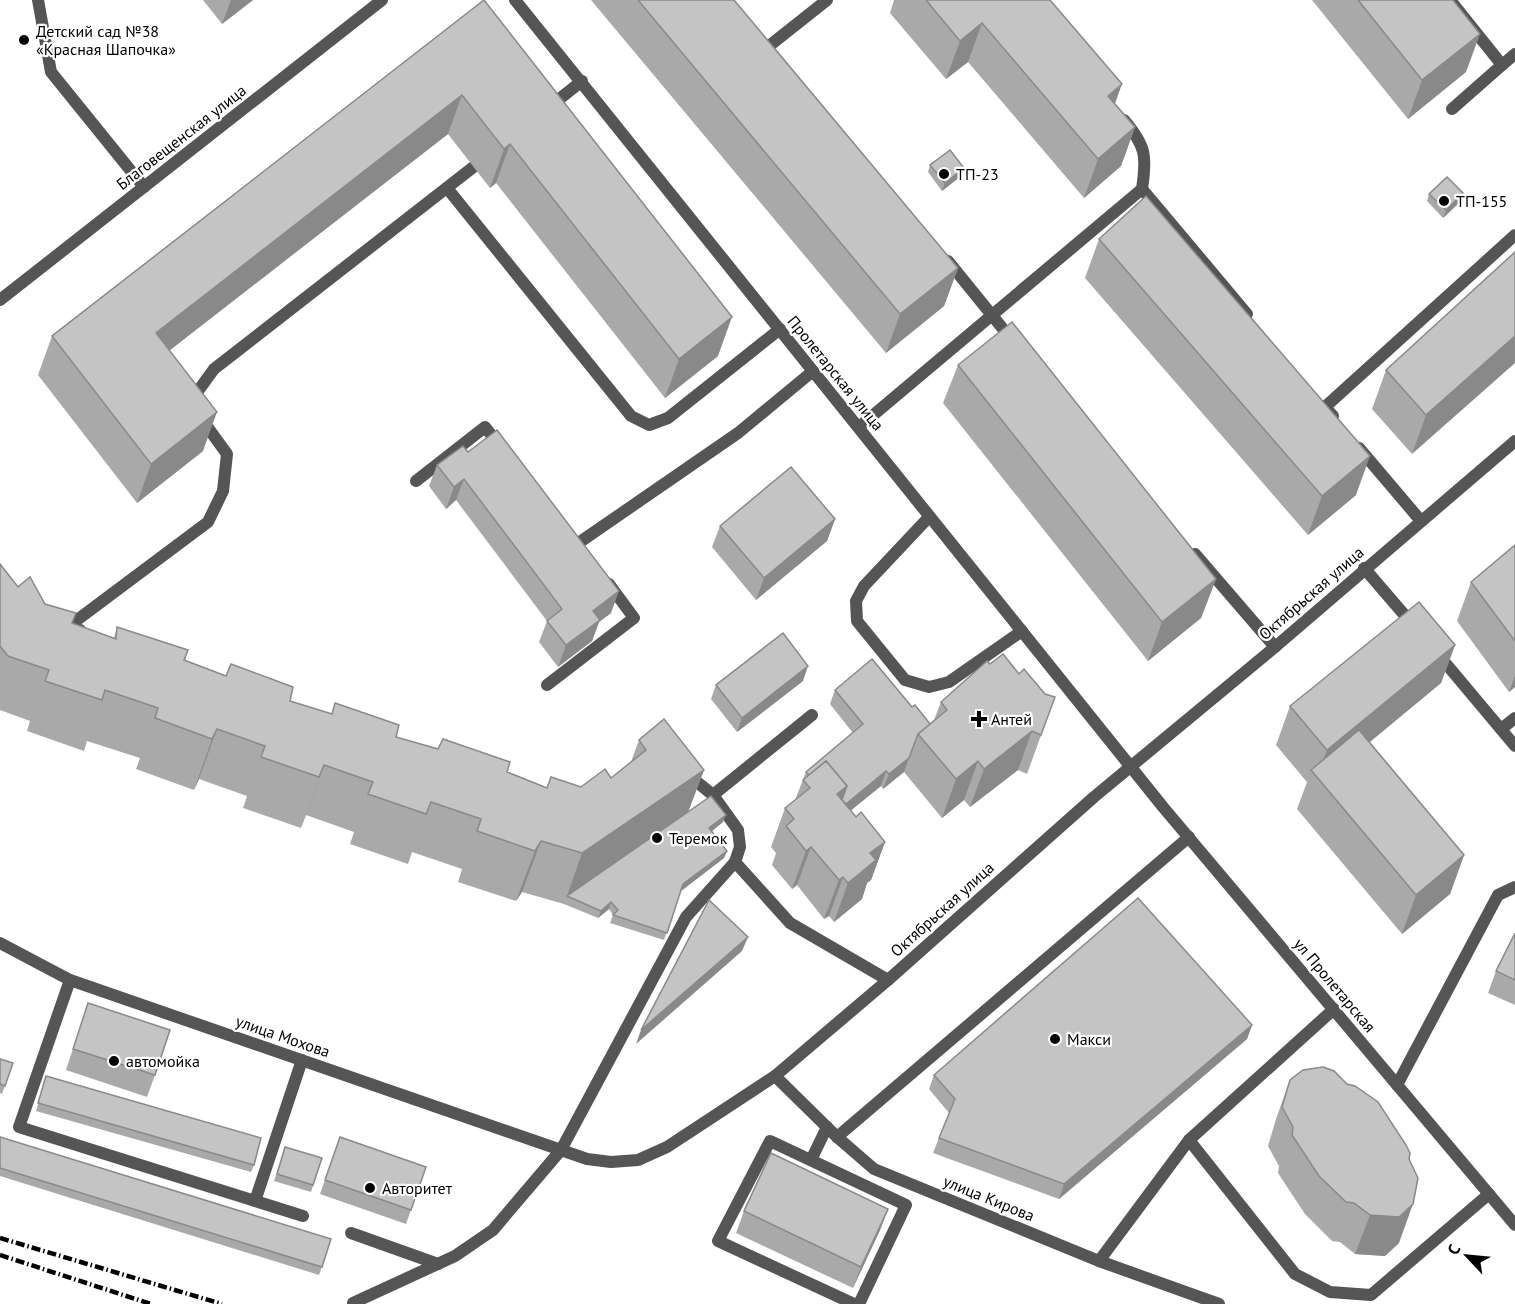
<svg xmlns="http://www.w3.org/2000/svg" width="1515" height="1304" viewBox="0 0 1515 1304" font-family="'PT Sans',sans-serif">
<style>
.lines{fill:none;stroke-linecap:round;stroke-linejoin:round}
.lane{stroke:#555;stroke-width:12}
.street{stroke:#555;stroke-width:12}
.rail{stroke:#000;stroke-width:4.5;stroke-dasharray:9 3 1.5 3;stroke-linecap:butt}
.wall{fill:#a9a9a9}
.shaded-wall{fill:#898989}
.building{fill:#c4c4c4;stroke:#898989;stroke-width:1.5}
.poi-dot{fill:#000;stroke:#fff;stroke-width:2}
.labels{text-anchor:middle;dominant-baseline:central;stroke-width:4.5;stroke-linejoin:round;paint-order:stroke}
.poi-label{font-size:16px;fill:#000;stroke:#fff;text-anchor:start}
.street-label{font-size:16px;fill:#000;stroke:#fff}
</style>
<rect width="100%" height="100%" fill="#fff"/>
<g class="lines">
<g class="lane">
<path d="M38,0L51,72L144,187"/>
<path d="M1450,0L1502,65L1515,54"/>
<path d="M769,46L827,0"/>
<path d="M548,108L582,81"/>
<path d="M1452,109L1502,65"/>
<path d="M447,188L631,416L649,425L668,418L780,329"/>
<path d="M1142,189L1247,314"/>
<path d="M948,261L1012,340"/>
<path d="M1333,416L1325,407L1515,235"/>
<path d="M859,427L1142,189C1147,156 1146,146 1124,120"/>
<path d="M1359,448L1421,521"/>
<path d="M416,481L485,427L500,446"/>
<path d="M929,517L864,586L856,601L857,621L905,680L929,687L949,682L1022,631"/>
<path d="M577,544L738,433L813,371"/>
<path d="M1195,554L1275,647"/>
<path d="M1364,568L1414,626"/>
<path d="M80,630L69,626L208,522L223,491L227,454L198,414V391L214,369L485,158"/>
<path d="M1437,653L1515,746"/>
<path d="M547,685L634,618L609,584"/>
<path d="M1501,729L1515,718"/>
<path d="M713,795L812,715"/>
<path d="M735,862L790,923L888,980"/>
<path d="M70,980L19,1127L303,1216"/>
<path d="M775,1076L837,1137L874,1169L1099,1261L1219,1304"/>
<path d="M1397,1085L1498,895L1515,887"/>
<path d="M837,1137L1189,837"/>
<path d="M1189,1140L1295,1274L1330,1292L1371,1295L1489,1194"/>
<path d="M561,1150L686,917L735,862L740,847L738,830L713,795L687,774"/>
<path d="M811,1160L827,1127"/>
<path d="M255,1201L302,1060"/>
<path d="M351,1233L438,1264"/>
<path d="M1099,1261L1189,1140L1334,1009"/>
<path d="M854,1304L718,1241L770,1141L906,1205L859,1304"/>
</g>
<g class="street">
<path d="M515,0L1163,807L1515,1225"/>
<path d="M0,300L382,0"/>
<path d="M0,943L70,980L561,1150"/>
<path d="M353,1303L455,1256L493,1230L561,1150L587,1159L611,1162L638,1160L667,1147L775,1076L888,980L1094,797L1275,647L1515,441"/>
</g>
<g class="rail">
<path d="M0,1238L222,1304"/>
<path d="M0,1255L151,1304"/>
</g>
</g>
<g class="wall">
<path d="M203,0H253L222,24Z"/>
<path d="M484,0L718,356L665,398L496,183L490,188L448,134L169,350L203,451L137,503L38,375L52,336Z"/>
<path d="M591,0H734L958,268L944,306L886,353Z"/>
<path d="M894,0H1050L1115,104L1135,127L1121,166L1084,198L968,62L946,79L890,13Z"/>
<path d="M1312,0H1453L1466,72L1408,119Z"/>
<path d="M930,165L961,176L942,191L928,172Z"/>
<path d="M1463,193L1461,201L1443,218L1427,201L1429,194Z"/>
<path d="M1099,239L1356,495L1308,535L1085,278Z"/>
<path d="M1515,252L1412,454L1372,409L1386,370Z"/>
<path d="M958,365L1216,579L1201,618L1148,661L943,403Z"/>
<path d="M468,452L611,613L599,622L592,641L558,667L539,642L547,621L456,500L446,509L429,486L437,465Z"/>
<path d="M835,519L827,541L756,600L712,547L720,526Z"/>
<path d="M1515,545V687L1509,692L1457,621L1471,582Z"/>
<path d="M0,564L18,587L72,623L114,638L117,627L188,650L185,661L290,701L396,737L507,772L547,788L581,787L611,778L631,762L639,740L704,770L688,812L723,822L712,831L727,851L724,858L681,891L664,940L610,923L613,915L609,909L598,918L564,904L522,892L516,901L458,882L462,869L412,852L408,864L350,844L354,832L306,815L301,828L243,808L247,796L199,779L194,790L136,769L140,758L87,741L84,751L27,731L30,721L0,710Z"/>
<path d="M1455,645L1441,683L1370,742L1464,855L1450,894L1402,934L1297,809L1307,782L1276,745L1290,706Z"/>
<path d="M990,664L1019,674L1045,694L1055,697L1027,774L1018,770L970,807L964,800L942,818L904,772L883,789L881,786L851,810L856,817L885,842L871,880L867,883L862,899L834,922L829,916L824,919L797,885L792,889L772,865L776,853L771,847L785,808L795,800L806,772L853,733L830,704L835,690L912,707L930,724L934,720L941,702Z"/>
<path d="M803,681L737,732L711,699L716,685Z"/>
<path d="M1515,933V1005L1488,993L1496,971Z"/>
<path d="M88,1003L155,1075L147,1097L66,1070Z"/>
<path d="M1252,1025L1247,1039L1059,1199L933,1153L949,1113L929,1089L934,1075Z"/>
<path d="M0,1059L13,1063L2,1094L0,1093Z"/>
<path d="M46,1076L254,1165L251,1172L36,1111Z"/>
<path d="M1290,1080L1409,1159L1399,1243L1385,1256L1355,1254L1340,1242L1332,1241L1305,1214L1278,1173L1279,1166L1268,1146L1276,1119Z"/>
<path d="M0,1137L322,1267L319,1275L0,1176Z"/>
<path d="M340,1137L426,1167L406,1224L320,1194Z"/>
<path d="M285,1147L322,1158L311,1192L274,1181Z"/>
<path d="M888,1209L880,1230L853,1288L736,1233L744,1211Z"/>
</g>
<g class="shaded-wall">
<path d="M231,0H253L222,24Z"/>
<path d="M982,23L968,62L946,79L960,41Z"/>
<path d="M1480,34L1466,72L1408,119L1422,80Z"/>
<path d="M1122,84L1108,123V96Z"/>
<path d="M462,95L448,134L142,372L156,333Z"/>
<path d="M1135,127L1121,166L1084,198L1098,159Z"/>
<path d="M510,144L496,183L490,188L504,149Z"/>
<path d="M964,168L961,176L942,191L945,183Z"/>
<path d="M1463,193L1461,201L1443,218L1446,210Z"/>
<path d="M958,268L944,306L886,353L900,314Z"/>
<path d="M732,317L718,356L665,398L679,359Z"/>
<path d="M1515,336V363L1412,454L1426,415Z"/>
<path d="M217,412L203,451L137,503L151,464Z"/>
<path d="M1370,456L1356,495L1308,535L1322,496Z"/>
<path d="M464,479L456,500L446,509L454,487Z"/>
<path d="M835,519L827,541L756,600L764,578Z"/>
<path d="M1216,579L1201,618L1148,661L1162,622Z"/>
<path d="M619,591L611,613L599,622L592,641L558,667L566,645L593,611Z"/>
<path d="M1455,645L1441,683L1321,782L1317,777L1327,750Z"/>
<path d="M808,666L803,681L737,732L742,718Z"/>
<path d="M1515,676V687L1509,692Z"/>
<path d="M217,729L199,779L194,790L212,739Z"/>
<path d="M1032,731L1018,770L970,807L984,769Z"/>
<path d="M909,758L904,772L883,789L889,774Z"/>
<path d="M978,761L964,800L942,818L956,779Z"/>
<path d="M324,765L306,815L301,828Z"/>
<path d="M704,770L685,820L567,896L582,853Z"/>
<path d="M886,771L881,786L833,825L838,810Z"/>
<path d="M847,786L833,825L837,794Z"/>
<path d="M726,815L723,822L707,835L709,828Z"/>
<path d="M541,841L522,892L516,901L535,851Z"/>
<path d="M885,842L871,880L867,883L862,899L834,922L848,883L870,853Z"/>
<path d="M811,847L797,885L792,889L806,851Z"/>
<path d="M727,851L724,858L681,891L683,884Z"/>
<path d="M1464,855L1450,894L1402,934L1416,895Z"/>
<path d="M843,877L829,916L824,919L839,880Z"/>
<path d="M611,902L609,909L598,918L601,911Z"/>
<path d="M748,937L742,951L636,1044L641,1030Z"/>
<path d="M1252,1025L1247,1039L1059,1199L1064,1184Z"/>
<path d="M1413,1204L1399,1243L1385,1256L1355,1254L1370,1215Z"/>
<path d="M888,1209L880,1230L853,1288L861,1267Z"/>
</g>
<g class="building">
<path d="M484,0L732,317L679,359L510,144L504,149L462,95L156,333L217,412L151,464L52,336Z"/>
<path d="M638,0H734L958,268L900,314Z"/>
<path d="M926,0H1050L1122,84L1108,96L1135,127L1098,159L982,23L960,41Z"/>
<path d="M1358,0H1453L1480,34L1422,80Z"/>
<path d="M950,150L964,168L945,183L930,165Z"/>
<path d="M1447,177L1463,193L1446,210L1429,194Z"/>
<path d="M1146,196L1370,456L1322,496L1099,239Z"/>
<path d="M1515,252V336L1426,415L1386,370Z"/>
<path d="M1012,322L1216,579L1162,622L958,365Z"/>
<path d="M497,430L619,591L593,611L600,620L566,645L547,621L562,609L464,479L454,487L437,465L463,446L468,452Z"/>
<path d="M791,467L835,519L764,578L720,526Z"/>
<path d="M1515,545V641L1471,582Z"/>
<path d="M0,564L18,587L30,577L45,604L76,613L72,623L116,639L117,627L188,650L184,660L226,676L231,664L293,687L290,701L332,714L335,703L399,725L396,737L438,749L443,739L510,762L507,772L547,788L551,777L581,787L605,769L611,778L646,750L639,740L664,719L704,770L582,853L541,841L535,851L477,831L481,819L431,802L426,814L368,794L373,782L324,765L319,777L261,757L265,746L217,729L212,739L155,718L158,708L105,690L102,700L45,681L49,670L8,656L0,646Z"/>
<path d="M1419,602L1455,645L1327,750L1290,706Z"/>
<path d="M783,633L808,666L742,718L716,685Z"/>
<path d="M1003,654L1019,674L1024,669L1045,694L1055,697L1041,735L1032,731L984,769L978,761L956,779L918,734L947,710L941,702L987,661L990,664Z"/>
<path d="M872,659L912,707L915,705L930,724L918,734L909,758L889,774L886,771L846,804L842,800L847,786L826,761L809,775L806,772L863,724L835,690Z"/>
<path d="M1359,730L1464,855L1416,895L1311,770Z"/>
<path d="M826,761L847,786L837,794L856,817L861,812L885,842L870,853L876,860L848,883L843,877L839,880L811,847L806,851L786,826L794,819L785,808L810,788L803,780Z"/>
<path d="M711,796L726,815L709,828L727,851L683,884L667,933L613,915L618,910L611,902L601,911L567,896Z"/>
<path d="M1138,898L1252,1025L1064,1184L939,1138L955,1099L934,1075Z"/>
<path d="M709,900L748,937L641,1030Z"/>
<path d="M1515,933V980L1496,971Z"/>
<path d="M88,1003L170,1030L155,1075L73,1049Z"/>
<path d="M0,1059L13,1063L5,1086L0,1084Z"/>
<path d="M1323,1067L1334,1071L1347,1084L1355,1086L1378,1102L1406,1145L1410,1153L1409,1159L1418,1178L1413,1204L1399,1217L1370,1215L1354,1203L1346,1202L1319,1176L1292,1135L1293,1127L1282,1107L1290,1080L1303,1070Z"/>
<path d="M46,1076L261,1138L254,1165L38,1103Z"/>
<path d="M0,1137L331,1239L322,1267L0,1168Z"/>
<path d="M340,1137L426,1167L411,1210L325,1180Z"/>
<path d="M285,1147L322,1158L313,1185L277,1174Z"/>
<path d="M771,1153L888,1209L861,1267L744,1211Z"/>
</g>
<g class="poi-dot">
<circle cx="24" cy="40" r="6"/>
<circle cx="944" cy="174" r="6"/>
<circle cx="1444" cy="201" r="6"/>
<path d="M976 710h6v6h6v6h-6v6h-6v-6h-6v-6h6z"/>
<circle cx="657" cy="838" r="6"/>
<circle cx="1055" cy="1039" r="6"/>
<circle cx="114" cy="1061" r="6"/>
<circle cx="370" cy="1188" r="6"/>
</g>
<g class="labels">
<g class="poi-label">
<text x="36" y="31">Детский сад №38<tspan x="36" dy="18">«Красная Шапочка»</tspan></text>
<text x="956" y="174">ТП-23</text>
<text x="1456" y="201">ТП-155</text>
<text x="991" y="719">Антей</text>
<text x="669" y="838">Теремок</text>
<text x="1067" y="1039">Макси</text>
<text x="126" y="1061">автомойка</text>
<text x="382" y="1188">Авторитет</text>
</g>
<g class="street-label">
<text transform="translate(181 137) rotate(-38)">Благовещенская улица</text>
<text transform="translate(836 373) rotate(51)">Пролетарская улица</text>
<text transform="translate(1311 593) rotate(-41)">Октябрьская улица</text>
<text transform="translate(942 909) rotate(-42)">Октябрьская улица</text>
<text transform="translate(1335 985) rotate(50)">ул Пролетарская</text>
<text transform="translate(283 1036) rotate(19)">улица Мохова</text>
<text transform="translate(989 1198) rotate(22)">улица Кирова</text>
</g>
</g>
<g transform="translate(1467 1256) rotate(296)" stroke="#ffffff" stroke-width="4.5" paint-order="stroke">
<path d="M0-4.5L10 22L0 15L-10 22Z" fill="#000000"/>
<text y="-9" font-size="16" font-weight="bold" text-anchor="middle" fill="#000000">С</text>
</g>
</svg>
